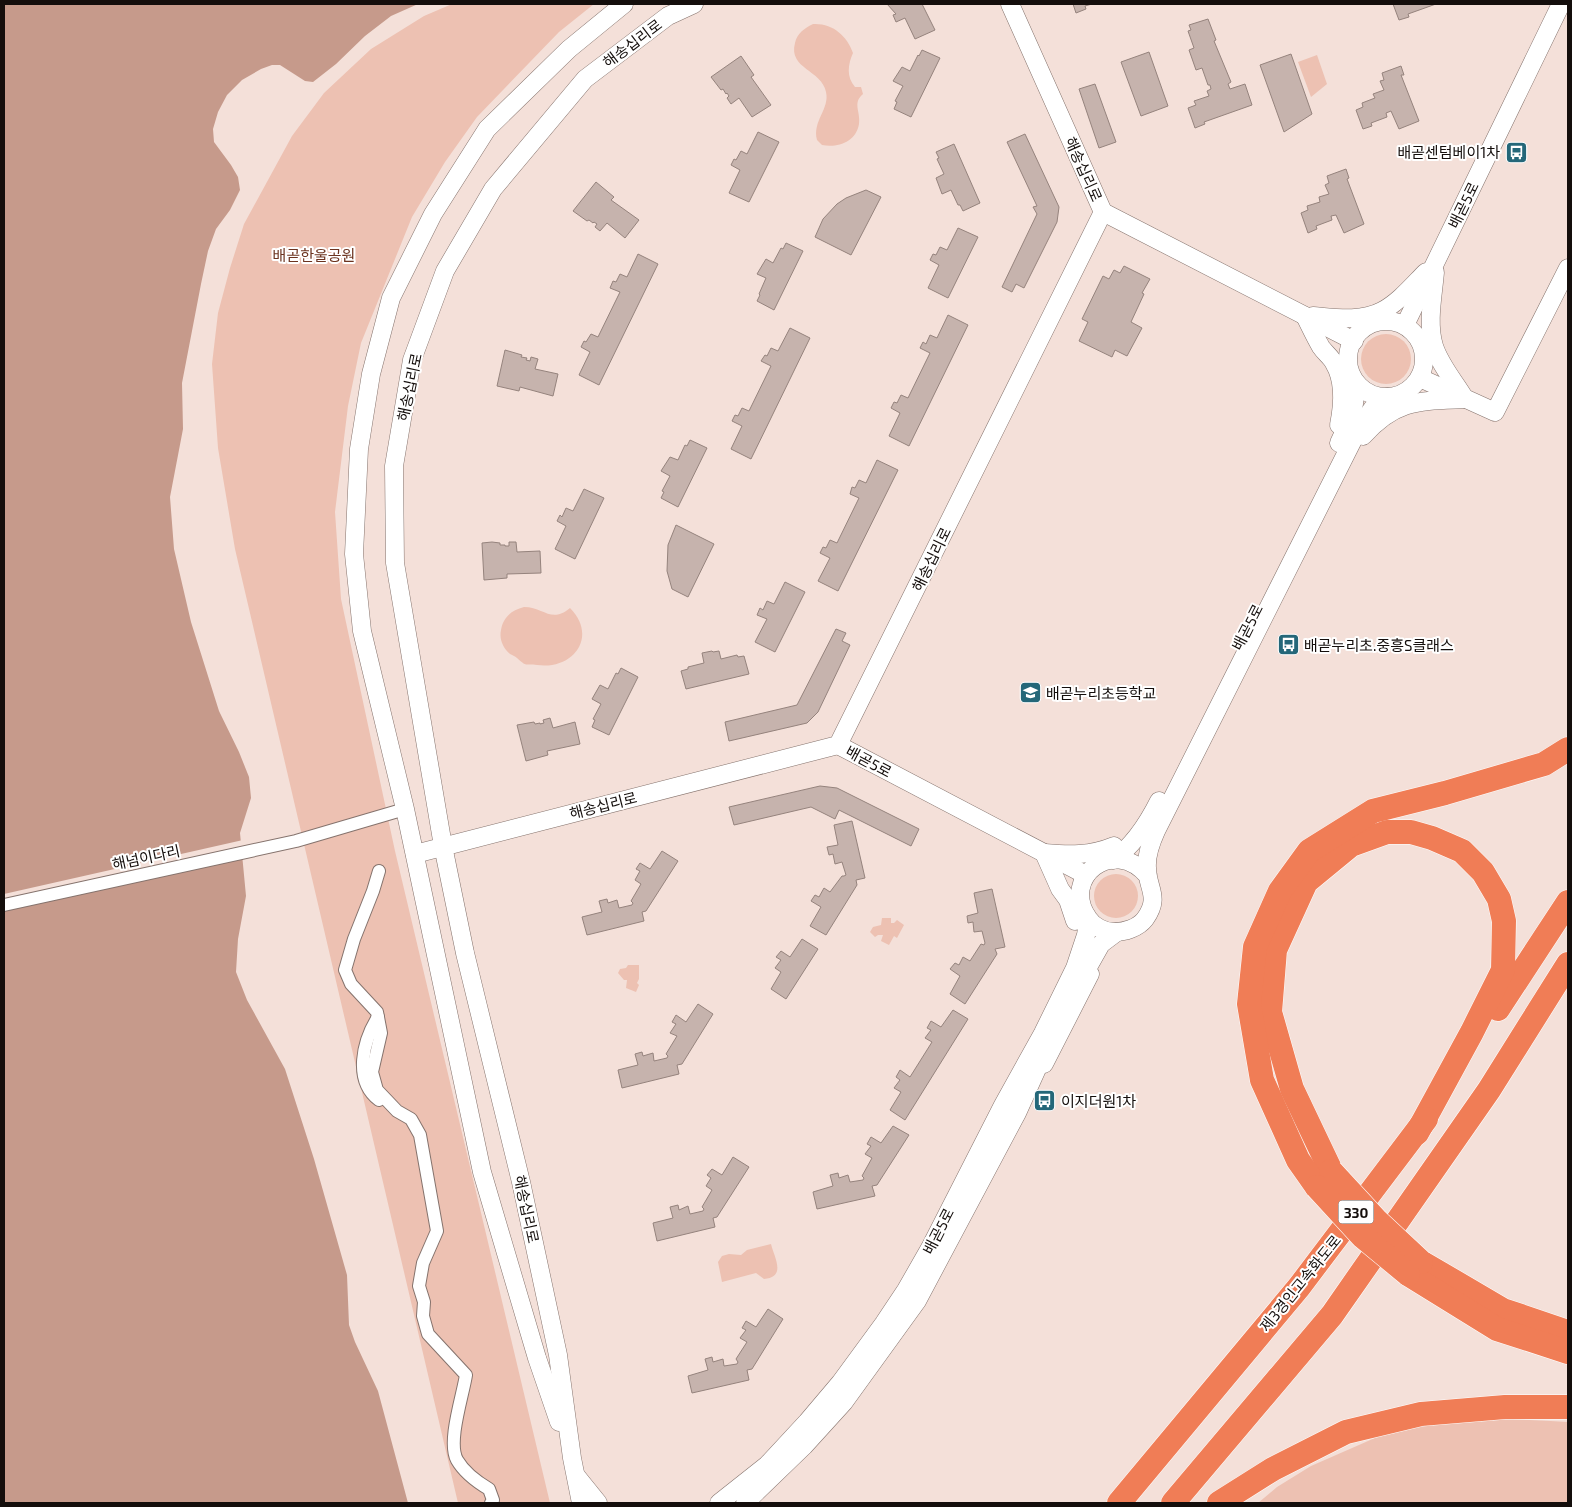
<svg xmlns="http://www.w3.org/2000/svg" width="1572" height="1507" viewBox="0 0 1572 1507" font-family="'Exo 2','Noto Sans KR',sans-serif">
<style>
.green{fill:#edc1b2}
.water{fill:#c69a8b}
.pier{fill:#f4e0d9}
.building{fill:#c6b3ad;stroke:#95837d}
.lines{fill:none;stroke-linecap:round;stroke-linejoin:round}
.street-casing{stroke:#85736d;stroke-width:14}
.secondary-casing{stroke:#85736d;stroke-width:19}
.highway-casing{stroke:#fff;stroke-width:25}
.street{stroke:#fff;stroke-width:12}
.secondary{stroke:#fff;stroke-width:18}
.highway{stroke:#f07d56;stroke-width:24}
.highway-bridge-casing{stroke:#fff;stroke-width:25;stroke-linecap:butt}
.highway-bridge{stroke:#f07d56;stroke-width:24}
.labels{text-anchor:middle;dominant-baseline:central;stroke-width:4;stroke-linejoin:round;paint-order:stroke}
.shield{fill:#fff;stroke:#5a5655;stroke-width:1}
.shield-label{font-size:14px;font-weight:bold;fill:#140e0c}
.street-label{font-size:15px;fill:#140e0c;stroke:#fff}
.poi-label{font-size:15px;fill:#140e0c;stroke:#fff;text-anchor:start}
.park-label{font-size:15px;fill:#6c331f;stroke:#fff}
</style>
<rect width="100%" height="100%" fill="#f4e0d9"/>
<g class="green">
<path d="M452,4H594L559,32L477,117L445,162L412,217L361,343L348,406L335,512L341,599L395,851L550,1503H458L235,549L218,448L212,364L218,313L230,268L244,224L292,136L324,93L371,49L424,16Z"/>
<path d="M813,24C833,23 847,36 853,53C848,64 846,77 855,87H861L863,94C852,103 861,112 859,124C856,142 838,148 822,145L817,140C812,121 830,109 826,92C822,70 788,69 795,43C797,33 805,28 813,24Z"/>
<path d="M1317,55L1327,84L1311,97L1298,62Z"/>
<circle cx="1386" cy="359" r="25"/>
<path d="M524,607C544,607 551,624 570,608C598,636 574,670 537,665C524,663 528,668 517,658C515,656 512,655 510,654C503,648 499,639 501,630C503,617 512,610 524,607Z"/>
<circle cx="1116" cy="896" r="22"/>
<path d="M882,918H891V923H894L897,920L904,925L897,938L894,936L889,945L881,941L883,935H878L875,937L870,932L873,927L881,925Z"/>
<path d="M628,965H639V979L637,983L639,985L636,992L626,988L627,980H624L618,973L620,969L626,968Z"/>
<path d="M771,1244C774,1257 787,1277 764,1279L756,1273L722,1282L718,1262L722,1256L729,1254L741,1255L747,1250Z"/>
<path d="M1490,1417C1516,1420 1542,1420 1568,1422V1503H1258L1277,1487L1311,1466L1384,1434L1414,1423Z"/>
</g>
<path class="water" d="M4,4H418L391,16L365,36L336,64L313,82L305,81L280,65H272L261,69L242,80L227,95L218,112L213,129L214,142L231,165L238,177L240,190L230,210L216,229L208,251L201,284L182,383L183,429L170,497L174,549L191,622L219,711L239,752L249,777L251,798L240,833L246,896L238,939L236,972L247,1000L285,1069L314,1159L347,1275L349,1325L355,1342L378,1391L408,1503H4Z"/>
<path class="pier" d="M243,840L245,855L4,910V894Z"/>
<g class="building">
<path d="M887,4H922L935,30L915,39L905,18L896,22L893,15L896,14Z"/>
<path d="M1073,4H1092L1085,6L1086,9L1076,13Z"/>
<path d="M1393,4H1436L1408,14L1409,17L1399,20Z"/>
<path d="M1208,19L1216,40L1214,41L1231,82L1228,84L1230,89L1245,84L1252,105L1204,122L1205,124L1195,128L1188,108L1196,105L1194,101L1209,96L1207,91L1211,89L1210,85H1208L1202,68L1196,70L1189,50L1194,48L1188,31L1191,30L1189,25Z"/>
<path d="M922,50L940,58L911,117L894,109L897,102L895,101L903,86L893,81L902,67L910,71L918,55L919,56Z"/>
<path d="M1149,52L1168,106L1141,116L1121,62Z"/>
<path d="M1291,54L1312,114L1284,132L1260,65Z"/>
<path d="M741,56L754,75L751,77L771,105L752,117L739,98L731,104L727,98L729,96L727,93L726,94L723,89L721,90L711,77Z"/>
<path d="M1401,66L1404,75H1401L1419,121L1399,129L1391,111L1386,113L1387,117L1371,123L1372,126L1363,129L1356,110L1363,107L1362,103L1375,98L1373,94L1384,90L1380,81L1384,80L1382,73Z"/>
<path d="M1095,84L1116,142L1099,148L1079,89Z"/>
<path d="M758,132L779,142L749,202L729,193L740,170L731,165L734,159L736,160L741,151L747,154Z"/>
<path d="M1025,134L1059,207L1057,222L1024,288L1016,284L1012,292L1002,287L1037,214L1033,207L1037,206L1007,142Z"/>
<path d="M954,144L980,203L963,211L960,205H958L951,190L942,194L936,178L944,174L937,159L939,158L936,152Z"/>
<path d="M1346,169L1349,178L1347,179L1364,224L1344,233L1336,215L1331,216L1332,220L1316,226L1317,229L1308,233L1301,213L1308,210L1307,206L1320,202L1319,197L1329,194L1325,185L1329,183L1327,176Z"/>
<path d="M596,182L614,197L611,200L639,220L625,238L607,223L600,231L595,227L597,224L594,222L593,223L589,220L587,221L573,211Z"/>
<path d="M866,190L881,197L851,255L815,237L823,219L837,204L846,198Z"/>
<path d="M958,228L978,237L948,298L928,288L939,265L930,260L933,254L936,255L940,247L947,250Z"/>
<path d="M786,243L803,251L774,310L757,301L760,295L759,294L766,278L757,274L766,259L773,263L781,248L783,249Z"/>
<path d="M638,254L658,264L599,385L579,375L590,352L581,347L584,341L586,342L591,334L598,337L620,292L610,288L613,281L616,282L620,274L627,277Z"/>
<path d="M1124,266L1150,279L1142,293L1144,294L1131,322L1142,328L1127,356L1115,350L1112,357L1079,341L1088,322L1082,319L1103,276L1109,279L1114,270L1120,273Z"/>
<path d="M948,315L968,325L909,446L889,436L900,413L891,408L894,402L897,403L901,395L908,398L930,353L920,348L923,342L926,344L930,335L937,338Z"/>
<path d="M790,328L810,338L751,459L731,449L742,426L732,421L735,415L738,416L742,408L749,411L771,366L761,361L765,355L767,356L771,348L778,351Z"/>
<path d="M505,350L522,355L521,357L527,358L526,360L530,361L531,357L538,359L535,369L558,374L553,396L520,387L519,391L497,386Z"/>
<path d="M690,440L707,448L678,507L661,498L664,492L662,491L670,476L661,471L670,457L678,460L685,445L687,446Z"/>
<path d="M877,460L898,470L838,591L818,581L830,558L820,553L823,547L826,548L830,540L837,543L859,498L850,494L852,487L855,488L859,480L866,483Z"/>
<path d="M584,489L604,498L575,559L555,549L566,526L557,521L560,515L562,517L566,508L573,511Z"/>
<path d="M676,525L714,544L688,597L672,589L667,571L668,545Z"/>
<path d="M492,542L500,543V545H505V546H509V542H516L517,552L540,551L541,573L507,574V578L484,580L482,543Z"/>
<path d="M785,582L805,592L775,652L755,642L767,619L757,615L760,608L763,610L767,601L774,604Z"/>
<path d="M836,629L846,633L842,641L850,645L818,712L807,723L729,741L725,722L797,705Z"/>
<path d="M712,651L713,652L719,651L721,659L737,655L738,657L744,656L749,674L686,689L681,671L688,669V667L704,663L702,653Z"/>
<path d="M621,668L638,677L609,735L592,727L595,720L593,719L601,704L592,699L600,685L608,689L616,673L618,674Z"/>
<path d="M550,718L553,728L575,722L580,744L547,751L548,755L526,761L517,725L534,722L535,724L540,723V724L544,723L543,720Z"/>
<path d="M820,786L837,788L919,829L911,846L839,810L835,819L811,807L734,825L729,807Z"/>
<path d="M852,821L865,878L856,880L857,885L826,935L810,926L821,907L811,901L815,895L819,897L824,888L830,892L842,876H844L846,875L842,862L835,864L833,854L829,855L827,847L838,845L834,825Z"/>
<path d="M662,851L678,861L646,911L642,912L644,921L587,935L582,917L602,912L599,901L607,899L608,903L617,900L619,908L632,905L633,903L631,901L641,884L635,880L640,871L636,869L640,863L650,869Z"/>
<path d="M992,889L1005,947L995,949L997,954L965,1004L950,994L960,976L950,969L955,963L959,965L963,957L970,961L981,944L984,945L985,943L982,931L974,932L973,922L968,923L967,916L978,913L974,893Z"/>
<path d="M802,939L818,949L786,999L771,989L781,972L775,968L781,960L776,957L781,951L790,957Z"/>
<path d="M698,1004L713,1014L682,1064L677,1065L679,1074L622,1088L618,1070L638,1065L635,1054L642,1052L643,1056L653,1053L654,1061L667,1058L668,1056L666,1054L677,1036L670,1033L676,1024L672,1022L676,1015L686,1022Z"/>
<path d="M953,1010L968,1019L905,1120L890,1110L901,1092L894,1088L900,1080L896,1077L900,1070L910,1077L932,1042L925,1038L931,1030L927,1028L931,1021L941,1027Z"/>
<path d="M893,1126L909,1135L877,1185L872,1186L875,1196L817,1209L813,1192L833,1186L830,1175L838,1173L839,1178L848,1175L850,1182L863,1180L864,1178L862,1176L872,1158L865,1154L871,1146L867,1144L871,1137L881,1143Z"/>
<path d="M733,1157L749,1167L717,1217L713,1218L715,1227L657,1241L653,1223L673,1218L670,1207L678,1205L679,1210L688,1206L690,1214L703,1211L704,1209L702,1207L712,1190L706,1186L711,1178L707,1175L712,1169L722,1175Z"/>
<path d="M768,1309L783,1319L752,1369L747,1370L749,1380L692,1393L688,1376L708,1370L705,1359L712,1357L713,1362L723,1359L724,1366L737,1364L738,1362L736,1359L747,1342L740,1338L746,1330L742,1328L746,1321L756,1327Z"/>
</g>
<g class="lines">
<defs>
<g id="street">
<path d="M379,871L373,891L354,939L345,970L351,984L377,1012L381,1033L372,1072L377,1090L397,1111L411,1119L420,1135L437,1231L423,1263L419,1286L424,1302L423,1316L428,1334L466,1375C463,1395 447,1442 457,1460C464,1472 477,1482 489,1489L493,1500L491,1503"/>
<path d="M4,905L296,841L405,809"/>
<path d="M378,1017C363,1041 353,1080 379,1100"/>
</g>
<g id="secondary">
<path d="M1103,212L1354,341"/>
<path d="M1305,316C1310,326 1315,337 1321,347C1325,353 1331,357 1334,363C1345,381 1343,405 1339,425"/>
<path d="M1313,316C1336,318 1361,322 1382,311C1399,302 1413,285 1426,272"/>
<circle cx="1386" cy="359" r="38"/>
<path d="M1405,325L1561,4"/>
<path d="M1420,378L1495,412L1568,268"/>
<path d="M1363,436C1396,399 1420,401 1465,399C1455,382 1440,365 1434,346C1427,323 1433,296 1435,272"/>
<path d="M1339,443C1348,424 1358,403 1355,382"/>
<path d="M838,745L1086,875"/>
<path d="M415,854L838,745L1103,212L1010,4"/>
<path d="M1113,860C1133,846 1148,823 1159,801"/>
<path d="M1148,876C1113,835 1060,878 1088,918C1093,926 1104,932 1114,932C1125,932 1138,928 1145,919C1161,897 1147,888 1147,868C1146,855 1151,842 1156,831L1359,428L1372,409L1388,397"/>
<path d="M1075,921L1068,900L1060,889L1044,853C1069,855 1090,856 1114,846"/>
<path d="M1079,983L1101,944L1117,932"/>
<path d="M1044,1064L1090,974"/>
<path d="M559,1422L537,1358L482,1172L405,809L362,631L354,554L359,449L371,374L391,298L433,214L487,129L569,49L624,4"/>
<path d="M577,1477L598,1503"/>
<path d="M581,1503L572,1458L558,1355L521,1182L465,953L443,846L395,563L394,466L412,360L445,271L493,189L585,79L668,16L694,4"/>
<path d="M719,1503L767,1465L807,1422L840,1383L884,1323L906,1290L930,1248L1003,1105L1043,1033L1075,968L1086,935L1087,929L1085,914"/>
<path d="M745,1503L804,1446L844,1402L917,1301L1017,1113L1045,1051"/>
</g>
<g id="highway">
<path d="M1498,1009L1568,902"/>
<path d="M1331,1171L1292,1089L1270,1012L1275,950L1306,882L1351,845L1387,832H1411L1432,838L1462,851L1483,872L1499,899L1504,921L1503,970L1472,1032L1417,1133"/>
<path d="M1317,1187L1298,1160L1262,1080L1249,1004L1255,947L1280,891L1309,851L1373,811L1445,793L1544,764L1568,749"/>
<path d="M1421,1262L1503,1310L1568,1332"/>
<path d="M1408,1274L1497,1329L1568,1352"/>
<path d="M1119,1503L1299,1287L1426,1119"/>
<path d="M1173,1503L1332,1315L1489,1090L1568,964"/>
<path d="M1219,1503L1273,1469L1346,1432L1421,1414L1505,1407H1568"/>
</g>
</defs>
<use href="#street" class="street-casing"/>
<use href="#secondary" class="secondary-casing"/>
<use href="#highway" class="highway-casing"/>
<use href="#street" class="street"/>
<use href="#secondary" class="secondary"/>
<use href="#highway" class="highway"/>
<defs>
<g id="highway-bridge">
<path d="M1331,1171L1377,1221L1421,1262"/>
<path d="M1317,1187L1362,1236L1408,1274"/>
</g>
</defs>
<use href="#highway-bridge" class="highway-bridge-casing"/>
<use href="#highway-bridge" class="highway-bridge"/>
</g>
<defs>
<symbol id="bus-square" viewBox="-11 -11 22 22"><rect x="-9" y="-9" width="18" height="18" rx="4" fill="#246779" stroke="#fff"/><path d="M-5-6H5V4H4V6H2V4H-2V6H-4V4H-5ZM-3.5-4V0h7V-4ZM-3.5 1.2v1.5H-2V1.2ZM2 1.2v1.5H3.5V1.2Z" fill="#fff"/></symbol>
<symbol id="school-square" viewBox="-11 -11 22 22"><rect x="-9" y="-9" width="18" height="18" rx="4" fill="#246779" stroke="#fff"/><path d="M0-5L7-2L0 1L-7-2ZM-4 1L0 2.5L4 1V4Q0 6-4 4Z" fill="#fff"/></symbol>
</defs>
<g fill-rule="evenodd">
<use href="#bus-square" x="1504" y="140" width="25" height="25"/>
<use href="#bus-square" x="1276" y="632" width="25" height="25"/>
<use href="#school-square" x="1018" y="680" width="25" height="25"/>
<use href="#bus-square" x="1032" y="1088" width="25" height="25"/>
</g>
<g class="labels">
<rect class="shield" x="1338.5" y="1200.5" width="35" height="23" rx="4"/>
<g class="shield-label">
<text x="1356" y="1212">330</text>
</g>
<g class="street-label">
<text transform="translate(632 43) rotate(-37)">해송십리로</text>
<text transform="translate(1084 169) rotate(66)">해송십리로</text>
<text transform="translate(1463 205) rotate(-64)">배곧5로</text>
<text transform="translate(409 387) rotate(-78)">해송십리로</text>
<text transform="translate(931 559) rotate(-64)">해송십리로</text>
<text transform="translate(1247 627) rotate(-63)">배곧5로</text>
<text transform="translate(869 761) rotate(28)">배곧5로</text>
<text transform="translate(603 805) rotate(-14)">해송십리로</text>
<text transform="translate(146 857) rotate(-12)">해넘이다리</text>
<text transform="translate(527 1209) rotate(78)">해송십리로</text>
<text transform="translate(938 1231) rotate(-63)">배곧5로</text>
<text transform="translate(1300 1283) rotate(-51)">제3경인고속화도로</text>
</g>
<g class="poi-label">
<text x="1500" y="152" text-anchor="end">배곧센텀베이1차</text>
<text x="1304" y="645">배곧누리초.중흥S클래스</text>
<text x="1046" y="693">배곧누리초등학교</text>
<text x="1061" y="1101">이지더원1차</text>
</g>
<g class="park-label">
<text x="314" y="255">배곧한울공원</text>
</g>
</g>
<rect width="1572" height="1507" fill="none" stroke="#140e0c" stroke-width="10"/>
</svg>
